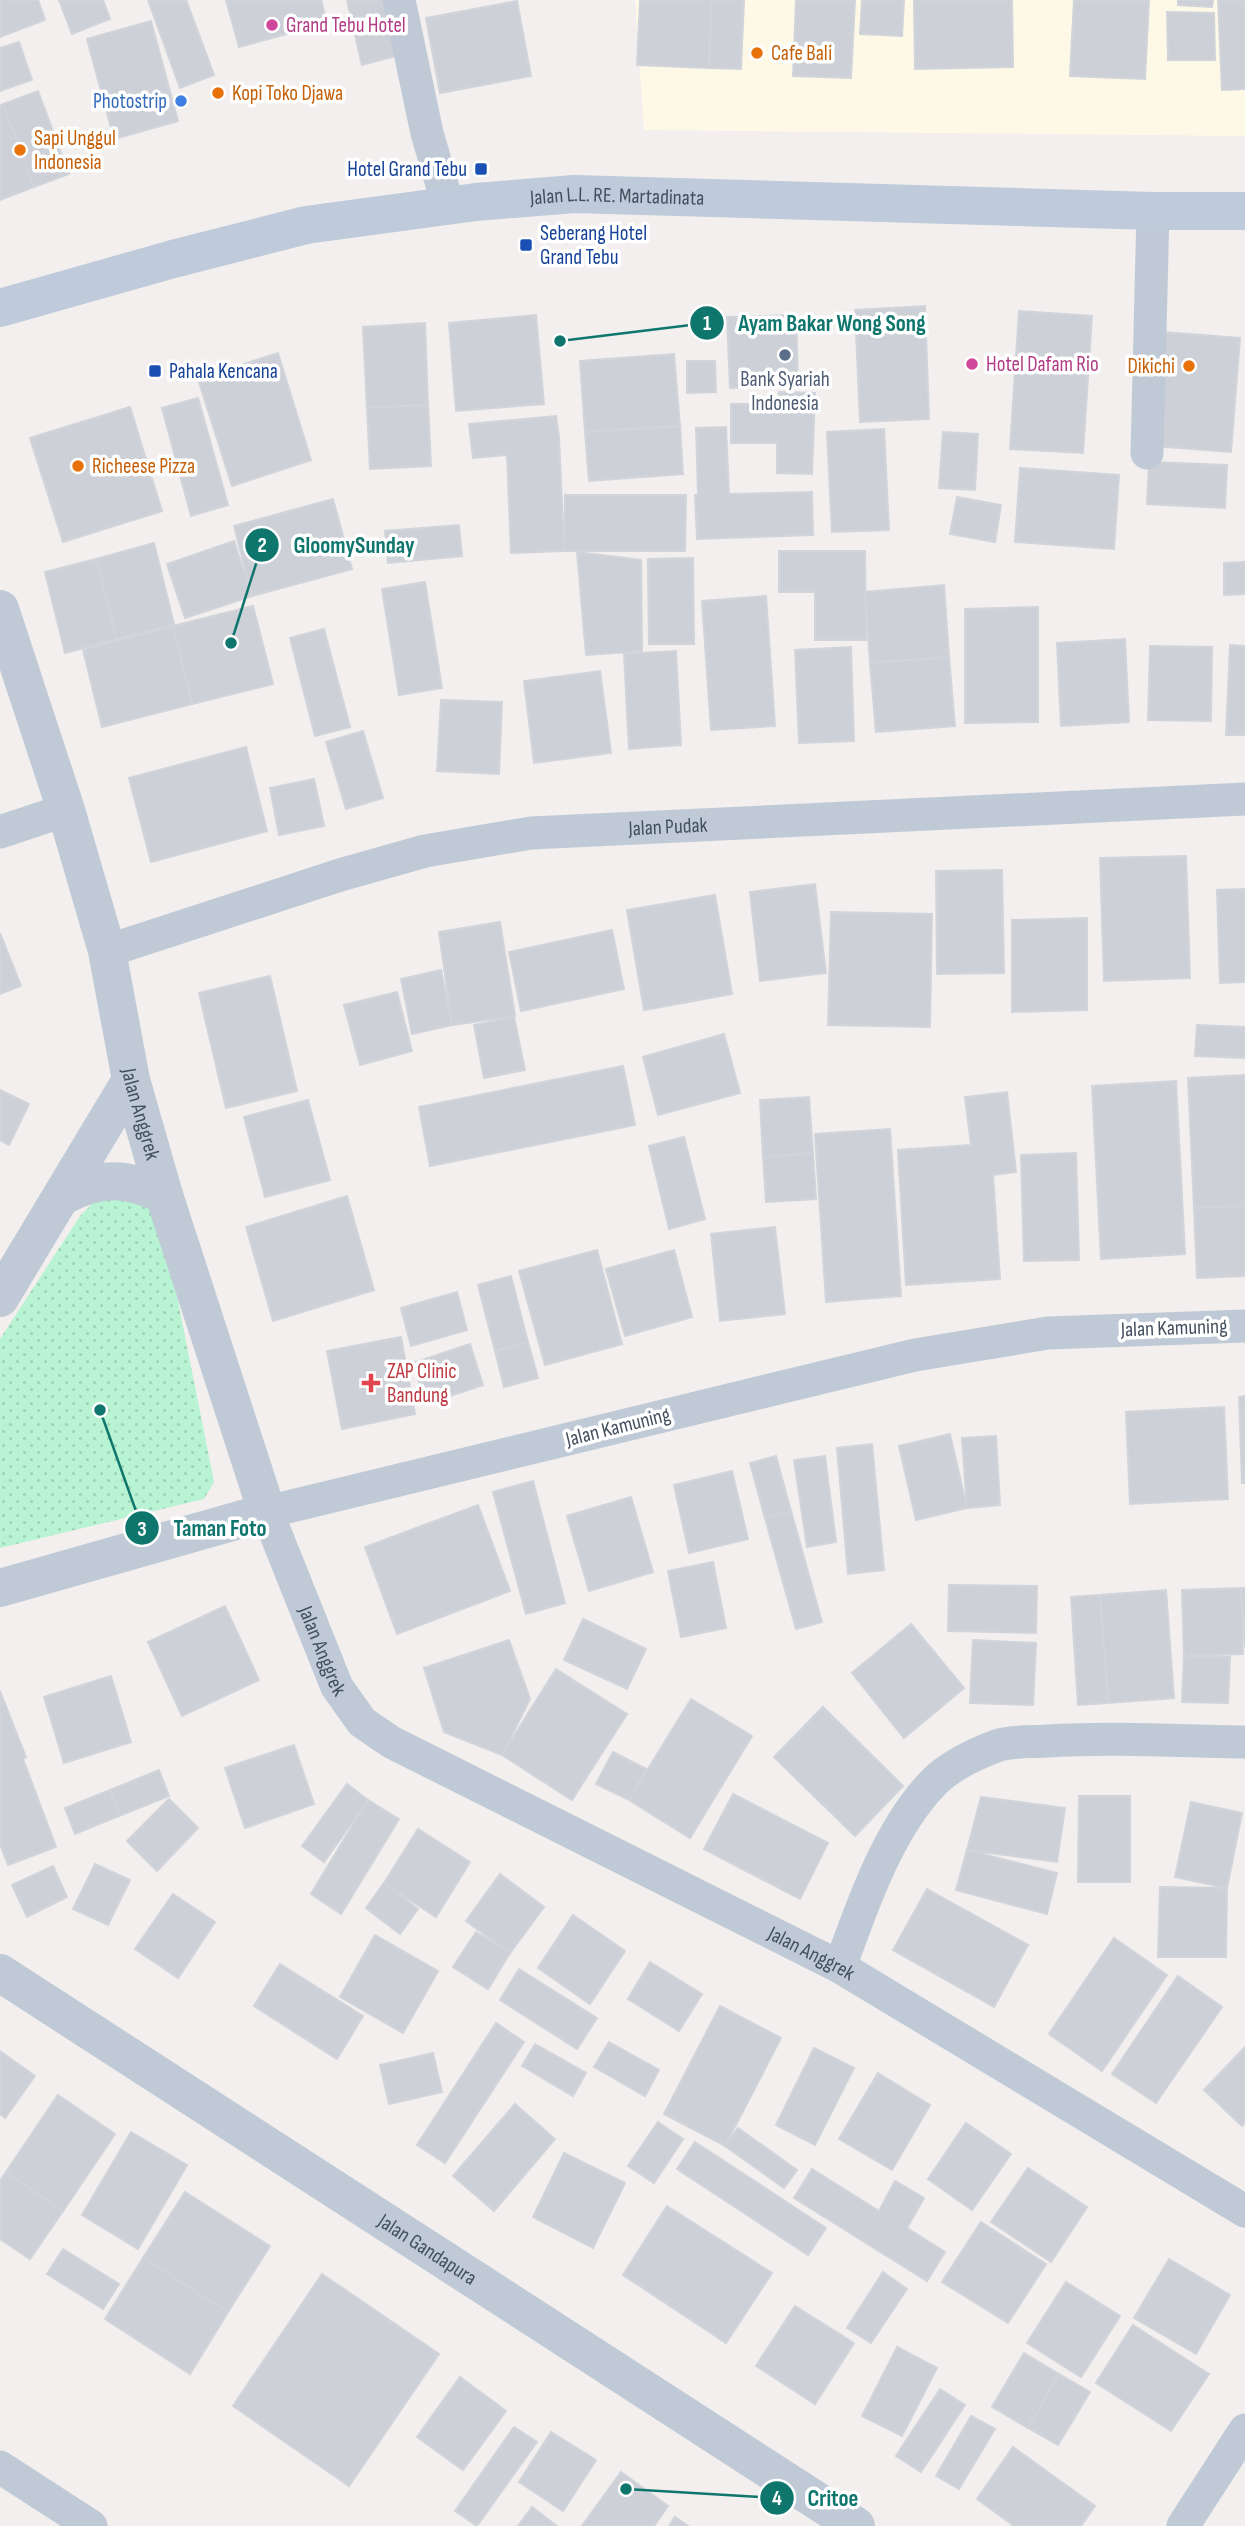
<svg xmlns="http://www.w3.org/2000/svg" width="1245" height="2526" viewBox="0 0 1245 2526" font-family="'Sofia Sans Condensed',sans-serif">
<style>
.commercial{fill:#fef9e6}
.park{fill:url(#park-dots)}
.building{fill:#cdd0d7;stroke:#d2d4db;stroke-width:2}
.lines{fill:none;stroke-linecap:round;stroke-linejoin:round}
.minor{stroke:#c0cad6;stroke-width:33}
.tertiary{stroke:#c0cad6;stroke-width:38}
.secondary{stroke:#bfcada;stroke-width:38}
.hotel-dot{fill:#d1479c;stroke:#fff;stroke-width:2.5}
.food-dot{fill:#e8710a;stroke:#fff;stroke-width:2.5}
.shop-dot{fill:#3f7fe0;stroke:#fff;stroke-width:2.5}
.transit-dot{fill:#1a4fb4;stroke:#fff;stroke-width:2.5}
.service-dot{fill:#5c6f8a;stroke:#fff;stroke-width:2.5}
.health-dot{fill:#e0444e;stroke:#fff;stroke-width:2.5}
.labels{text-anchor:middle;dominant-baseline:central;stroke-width:7;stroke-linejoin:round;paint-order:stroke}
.hotel-label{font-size:21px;fill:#b23c85;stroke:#fff;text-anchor:start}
.food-label{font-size:21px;fill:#c56008;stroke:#fff;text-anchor:start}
.shop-label{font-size:21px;fill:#366cbe;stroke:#fff;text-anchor:end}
.transit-label{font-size:21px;fill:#164399;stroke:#fff;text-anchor:start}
.street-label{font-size:21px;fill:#45505f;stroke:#fff}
.service-label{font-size:21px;fill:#4e5e75;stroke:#fff}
.health-label{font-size:21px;fill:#be3a42;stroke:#fff;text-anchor:start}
.leader{fill:none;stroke:#0f766e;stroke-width:2.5}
.callout-dot{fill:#0f766e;stroke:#fff;stroke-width:2.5}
.mark-label{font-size:21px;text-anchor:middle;font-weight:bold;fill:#fff}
.callout-label{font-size:23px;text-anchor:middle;font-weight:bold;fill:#0f766e;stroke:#fff;stroke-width:7;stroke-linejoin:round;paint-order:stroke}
</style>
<defs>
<pattern id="park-dots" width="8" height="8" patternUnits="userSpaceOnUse" patternTransform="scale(1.75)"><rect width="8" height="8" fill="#b8f4d3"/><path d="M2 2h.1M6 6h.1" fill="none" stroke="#a0d3b8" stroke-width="1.8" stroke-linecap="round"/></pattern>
</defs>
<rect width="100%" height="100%" fill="#f2efee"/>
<path class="commercial" d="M635,0H1245V136L644,130Z"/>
<path class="park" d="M129,1193L160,1211L214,1482L204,1499L0,1548V1339L80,1216L100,1196Z"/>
<g class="building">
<path d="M0,0H38L45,20L0,37Z"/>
<path d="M59,0H103L110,19L72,34Z"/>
<path d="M148,0H186L214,75L180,88Z"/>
<path d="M226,0H321L327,23L239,47Z"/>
<path d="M347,0H385L399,55L362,65Z"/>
<path d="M640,0H712L709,68L637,65Z"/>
<path d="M712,0H744L741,69L709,68Z"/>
<path d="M796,0H855L851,78L793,76Z"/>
<path d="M862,0H904L902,36L860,34Z"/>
<path d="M914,0H1012L1013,67L915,69Z"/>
<path d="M1074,0H1149L1145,79L1070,76Z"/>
<path d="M1178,0H1213L1212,7L1178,5Z"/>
<path d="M1218,0H1245V89L1222,90Z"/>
<path d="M517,1L531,76L440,93L426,18Z"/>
<path d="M1167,12L1214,13L1215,60H1168Z"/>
<path d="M151,21L178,121L114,139L87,39Z"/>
<path d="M19,42L32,80L0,91V48Z"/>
<path d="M38,91L69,174L34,187L3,104Z"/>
<path d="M3,104L34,187L0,200V106Z"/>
<path d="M925,306L929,419L860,422L855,310Z"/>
<path d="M1019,311L1092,316L1083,453L1010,449Z"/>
<path d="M536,315L544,404L456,411L449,323Z"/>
<path d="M796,315L798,385L730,388L727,317Z"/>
<path d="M425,323L428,405L367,408L363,327Z"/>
<path d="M1163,332L1240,338L1231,452L1154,446Z"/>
<path d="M278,353L311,460L232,486L198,379Z"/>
<path d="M674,354L680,426L585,432L580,361Z"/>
<path d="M687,361H715L716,392L687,393Z"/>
<path d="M779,392L815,393L812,474L777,473V443H731V404H778Z"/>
<path d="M198,398L228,505L191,516L162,408Z"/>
<path d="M428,405L431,466L370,469L367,408Z"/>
<path d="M130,407L162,511L63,542L30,438Z"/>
<path d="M556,416L559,437L564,551L511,553L507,455L473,458L469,424Z"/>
<path d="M680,426L683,474L589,481L585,432Z"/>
<path d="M726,427L729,494L812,492L813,535L697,539L695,495H698L696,428Z"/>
<path d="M884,429L889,530L832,532L827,432Z"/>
<path d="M943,432L978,434L975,490L939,488Z"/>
<path d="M1149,462L1227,465L1225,508L1147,504Z"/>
<path d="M1020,468L1119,475L1114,549L1015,542Z"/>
<path d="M565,495H686L685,551H564Z"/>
<path d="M957,497L1001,505L995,542L950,534Z"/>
<path d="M333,499L352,569L252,596L234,526Z"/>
<path d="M459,525L462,556L388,563L385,531Z"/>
<path d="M234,541L252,596L185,618L167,564Z"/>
<path d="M154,543L174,624L117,639L96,559Z"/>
<path d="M779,551H865L866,640H815V592H779Z"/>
<path d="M577,552L641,560L642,651L586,655Z"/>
<path d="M693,558L694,644H649L648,559Z"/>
<path d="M96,559L117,639L65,653L45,572Z"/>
<path d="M1245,562V594L1224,595V563Z"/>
<path d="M425,582L442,688L399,695L382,589Z"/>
<path d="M944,585L949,657L870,663L865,592Z"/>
<path d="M766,596L775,726L711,730L702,601Z"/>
<path d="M253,606L273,684L192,704L173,626Z"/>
<path d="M1038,607V722L965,723V609Z"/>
<path d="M173,626L192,704L102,727L83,650Z"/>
<path d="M324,629L350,727L315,736L290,638Z"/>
<path d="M1125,639L1129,722L1061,726L1057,643Z"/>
<path d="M1230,645L1245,646V735H1226Z"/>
<path d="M1150,646L1212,647L1211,721L1148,720Z"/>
<path d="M851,647L854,741L799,743L795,650Z"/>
<path d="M676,651L681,745L629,749L624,654Z"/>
<path d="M949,657L955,726L876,732L870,663Z"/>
<path d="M600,671L611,753L534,763L524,681Z"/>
<path d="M441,700L502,702L499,774L437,771Z"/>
<path d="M363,731L383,798L346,809L326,742Z"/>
<path d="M246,747L267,831L151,862L129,778Z"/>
<path d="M314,779L324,826L279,835L270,788Z"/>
<path d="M1186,856L1190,978L1104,981L1100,858Z"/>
<path d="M1002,870L1004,973L937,974L936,871Z"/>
<path d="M815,884L826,973L760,981L750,892Z"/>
<path d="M1245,889V982L1220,983L1217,890Z"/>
<path d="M715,895L732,994L644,1010L627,910Z"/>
<path d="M831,912L932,914L930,1027L828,1025Z"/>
<path d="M1087,918V1010L1012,1012V920Z"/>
<path d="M500,922L515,1016L452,1025L439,932Z"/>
<path d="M612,930L624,989L521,1011L509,952Z"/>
<path d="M0,933L21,986L0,994Z"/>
<path d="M441,970L452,1025L412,1034L401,979Z"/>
<path d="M270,976L297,1091L226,1108L199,993Z"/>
<path d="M397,992L412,1051L360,1065L344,1005Z"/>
<path d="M514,1017L525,1070L484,1078L474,1025Z"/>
<path d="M1197,1025L1245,1027V1058L1195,1056Z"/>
<path d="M724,1034L740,1093L658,1115L643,1057Z"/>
<path d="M623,1066L635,1125L430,1166L419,1107Z"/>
<path d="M1245,1075V1206L1194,1208L1188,1078Z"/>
<path d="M1176,1081L1185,1254L1101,1259L1092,1086Z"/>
<path d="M0,1090L29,1104L9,1145L0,1140Z"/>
<path d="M1007,1092L1016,1172L993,1175L1000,1279L906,1285L898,1150L971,1145L965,1097Z"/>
<path d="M809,1097L813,1153L763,1157L760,1100Z"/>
<path d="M308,1100L330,1180L265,1197L244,1117Z"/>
<path d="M890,1129L901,1296L826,1302L815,1134Z"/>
<path d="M684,1137L705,1219L669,1229L649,1146Z"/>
<path d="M813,1153L816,1199L766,1202L763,1157Z"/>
<path d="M1076,1153L1079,1260L1024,1261L1021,1155Z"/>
<path d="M347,1196L374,1290L273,1321L246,1227Z"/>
<path d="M1245,1206V1276L1197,1278L1194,1208Z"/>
<path d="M775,1227L785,1314L720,1321L711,1234Z"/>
<path d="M597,1250L622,1344L545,1365L519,1271Z"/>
<path d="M674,1250L692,1317L625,1336L606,1269Z"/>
<path d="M511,1276L528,1342L495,1351L478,1285Z"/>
<path d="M457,1292L467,1330L411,1346L401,1308Z"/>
<path d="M401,1337L415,1414L342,1429L327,1351Z"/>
<path d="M528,1342L538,1378L504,1387L495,1351Z"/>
<path d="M470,1344L483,1385L426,1404L413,1363Z"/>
<path d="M1245,1396V1483H1242L1239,1397Z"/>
<path d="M1224,1407L1228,1499L1130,1504L1126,1412Z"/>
<path d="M950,1434L967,1508L916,1520L899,1446Z"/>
<path d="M996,1436L1000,1505L967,1508L962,1438Z"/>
<path d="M872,1444L884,1570L848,1574L837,1448Z"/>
<path d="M776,1456L791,1511L765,1518L750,1463Z"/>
<path d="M825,1456L836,1542L807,1547L794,1460Z"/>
<path d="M732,1471L748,1539L689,1553L674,1485Z"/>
<path d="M533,1481L565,1603L526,1614L493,1492Z"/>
<path d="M631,1497L653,1572L589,1591L567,1516Z"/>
<path d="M478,1505L510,1591L397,1634L365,1547Z"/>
<path d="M791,1511L822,1622L796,1629L765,1518Z"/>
<path d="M713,1562L726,1628L681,1637L668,1571Z"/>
<path d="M949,1585L1037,1586L1036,1633L948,1631Z"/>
<path d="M1241,1588H1245V1647Z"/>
<path d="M1241,1588L1243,1654L1184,1656L1182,1590Z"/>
<path d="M1166,1590L1174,1698L1108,1703L1100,1595Z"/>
<path d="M1100,1595L1108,1703L1078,1705L1071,1597Z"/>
<path d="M225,1606L259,1680L182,1716L148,1642Z"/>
<path d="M583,1619L646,1649L627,1689L564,1660Z"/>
<path d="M911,1624L964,1688L904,1738L852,1673Z"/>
<path d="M509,1640L530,1699L502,1755L444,1732L424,1668Z"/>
<path d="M973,1640L1036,1643L1033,1705L970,1703Z"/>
<path d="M1184,1656L1230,1657L1228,1703L1182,1702Z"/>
<path d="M556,1669L627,1714L572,1800L502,1755Z"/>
<path d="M111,1676L131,1742L64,1763L44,1697Z"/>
<path d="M0,1691L26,1757L23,1759L56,1847L8,1865L0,1844Z"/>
<path d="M691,1699L752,1736L690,1838L629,1800Z"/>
<path d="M823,1707L903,1786L855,1836L774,1757Z"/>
<path d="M294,1745L314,1804L245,1828L225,1768Z"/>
<path d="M613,1752L646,1769L629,1800L596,1784Z"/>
<path d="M159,1770L169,1796L119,1816L110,1790Z"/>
<path d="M347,1784L368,1800L324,1862L302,1846Z"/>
<path d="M110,1790L119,1816L75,1834L65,1808Z"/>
<path d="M733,1794L828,1843L800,1899L704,1849Z"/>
<path d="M1079,1796H1130V1882H1078Z"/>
<path d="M981,1797L1065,1808L1057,1862L967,1850Z"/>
<path d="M169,1799L198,1828L157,1871L127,1841Z"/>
<path d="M368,1800L399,1819L341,1914L311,1894Z"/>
<path d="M1191,1802L1242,1813L1227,1888L1175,1877Z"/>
<path d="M418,1829L470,1862L436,1917L384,1883Z"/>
<path d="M967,1850L1057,1873L1047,1914L956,1890Z"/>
<path d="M95,1864L130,1880L108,1925L73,1909Z"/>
<path d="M53,1866L67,1897L27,1917L12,1885Z"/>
<path d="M500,1874L544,1907L510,1953L466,1921Z"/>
<path d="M384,1883L418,1909L400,1934L366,1908Z"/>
<path d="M1160,1887L1227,1888L1226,1957H1158Z"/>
<path d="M927,1889L1028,1945L994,2007L893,1950Z"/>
<path d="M173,1894L215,1922L178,1978L135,1949Z"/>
<path d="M573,1915L625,1951L590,2004L538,1968Z"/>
<path d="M476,1932L510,1953L488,1989L453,1967Z"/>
<path d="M375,1935L438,1971L403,2033L340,1997Z"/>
<path d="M1114,1938L1167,1975L1102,2071L1049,2034Z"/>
<path d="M650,1962L702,1994L679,2031L628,1999Z"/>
<path d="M280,1964L363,2016L337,2059L254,2006Z"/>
<path d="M519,1969L597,2018L577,2049L500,2000Z"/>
<path d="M1178,1976L1222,2007L1156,2103L1112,2074Z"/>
<path d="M720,2006L781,2038L725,2146L664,2114Z"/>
<path d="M496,2023L524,2042L445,2163L417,2145Z"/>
<path d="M609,2042L659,2070L645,2096L594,2067Z"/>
<path d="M535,2044L586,2073L573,2096L522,2066Z"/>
<path d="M1245,2047V2123L1242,2126L1204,2090Z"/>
<path d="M814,2048L854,2068L815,2145L776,2125Z"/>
<path d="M0,2051L35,2076L5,2118L0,2114Z"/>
<path d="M433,2053L442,2092L389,2104L380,2065Z"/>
<path d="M878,2073L930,2105L892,2170L839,2139Z"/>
<path d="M58,2095L115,2134L63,2211L6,2172Z"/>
<path d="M515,2104L555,2139L494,2211L453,2176Z"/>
<path d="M658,2122L683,2139L654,2183L628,2166Z"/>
<path d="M966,2123L1011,2154L972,2210L928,2179Z"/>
<path d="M738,2128L797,2170L784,2188L725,2146Z"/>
<path d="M131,2132L187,2165L138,2249L82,2215Z"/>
<path d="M695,2142L826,2228L808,2255L677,2169Z"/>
<path d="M564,2153L625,2183L593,2248L533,2217Z"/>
<path d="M1028,2168L1087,2207L1051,2262L991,2222Z"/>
<path d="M812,2169L879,2211L895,2181L924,2198L907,2228L945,2252L927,2281L794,2198Z"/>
<path d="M6,2172L63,2211L30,2259L0,2239V2181Z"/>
<path d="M185,2192L270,2246L228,2312L143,2258Z"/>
<path d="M667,2206L772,2273L726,2343L623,2275Z"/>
<path d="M981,2222L1046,2264L1008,2323L942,2282Z"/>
<path d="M63,2249L119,2284L103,2309L47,2274Z"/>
<path d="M143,2258L228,2312L190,2374L105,2319Z"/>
<path d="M1169,2259L1230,2295L1196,2354L1134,2318Z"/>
<path d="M883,2272L907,2289L871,2343L847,2328Z"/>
<path d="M322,2274L439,2354L349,2486L233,2406Z"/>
<path d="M1066,2282L1120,2316L1081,2377L1027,2343Z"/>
<path d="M795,2306L854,2343L815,2404L756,2366Z"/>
<path d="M1133,2325L1209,2374L1171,2431L1096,2383Z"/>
<path d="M897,2347L937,2368L902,2436L862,2416Z"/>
<path d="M1024,2353L1059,2374L1028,2428L992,2407Z"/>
<path d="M1059,2374L1090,2392L1058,2445L1028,2428Z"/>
<path d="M460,2377L506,2411L463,2470L417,2437Z"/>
<path d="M940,2389L965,2405L921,2472L896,2456Z"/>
<path d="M971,2416L995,2429L959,2489L936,2476Z"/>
<path d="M514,2427L537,2442L477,2526L455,2511Z"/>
<path d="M551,2432L596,2460L563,2511L519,2482Z"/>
<path d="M1013,2447L1095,2506L1081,2526H1014L977,2499Z"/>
<path d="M621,2472L668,2506L654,2526H582Z"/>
<path d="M532,2507L557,2526H518Z"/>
<path d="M675,2517L688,2526H669Z"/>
</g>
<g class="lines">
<g class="minor">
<path d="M399,0L427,133L448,205"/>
<path d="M1147,453L1153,211"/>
<path d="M0,832L66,810"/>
<path id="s1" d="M107,951L340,875L425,851L531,833L1245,799"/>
<path id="s2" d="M1245,1326L1048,1333L915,1355L267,1512L337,1687L362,1722L391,1742L840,1967L1245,2211"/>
<path d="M840,1967C862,1906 888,1829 934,1782C951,1765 977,1753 999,1745C1013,1741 1032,1742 1047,1741C1113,1737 1179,1741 1245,1742"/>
<path d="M0,2467L91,2526"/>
<path d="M1183,2526L1245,2430"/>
</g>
<g class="tertiary">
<path id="s3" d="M0,609L66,810L107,951L131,1080L164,1195L267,1512L0,1588"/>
<path d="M63,1196C100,1176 127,1177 164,1195"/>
<path d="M0,1298L131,1080"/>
<path id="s4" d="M0,1973L856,2526"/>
</g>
<path class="secondary" id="s5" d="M0,308L173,259L306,225L476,202L574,194L1153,211H1245"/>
</g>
<g class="hotel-dot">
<circle cx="272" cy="25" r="7"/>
<circle cx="972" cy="364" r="7"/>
</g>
<g class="food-dot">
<circle cx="757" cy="53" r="7"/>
<circle cx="218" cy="93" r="7"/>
<circle cx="20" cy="150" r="7"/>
<circle cx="1189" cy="366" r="7"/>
<circle cx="78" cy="466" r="7"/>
</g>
<circle class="shop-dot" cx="181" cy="101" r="7"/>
<g class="transit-dot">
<rect x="474" y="162" width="14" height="14" rx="3.5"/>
<rect x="519" y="238" width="14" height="14" rx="3.5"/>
<rect x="148" y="364" width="14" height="14" rx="3.5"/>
</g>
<circle class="service-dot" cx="785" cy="355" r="7"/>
<path class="health-dot" d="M367.5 1372.5h7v7h7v7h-7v7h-7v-7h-7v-7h7z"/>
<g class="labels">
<g class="hotel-label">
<text x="286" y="25">Grand Tebu Hotel</text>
<text x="986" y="364">Hotel Dafam Rio</text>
</g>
<g class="food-label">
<text x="771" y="53">Cafe Bali</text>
<text x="232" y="93">Kopi Toko Djawa</text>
<text x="34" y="138">Sapi Unggul<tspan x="34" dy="24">Indonesia</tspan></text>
<text x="1175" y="366" text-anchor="end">Dikichi</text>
<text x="92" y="466">Richeese Pizza</text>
</g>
<g class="shop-label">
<text x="167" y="101">Photostrip</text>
</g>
<g class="transit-label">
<text x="467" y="169" text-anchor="end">Hotel Grand Tebu</text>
<text x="540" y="233">Seberang Hotel<tspan x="540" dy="24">Grand Tebu</tspan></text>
<text x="169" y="371">Pahala Kencana</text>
</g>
<g class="street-label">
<text stroke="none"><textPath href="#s5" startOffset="630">Jalan L.L. RE. Martadinata</textPath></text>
<text stroke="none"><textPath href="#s1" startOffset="578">Jalan Pudak</textPath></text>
<text stroke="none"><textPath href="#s3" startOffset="525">Jalan Anggrek</textPath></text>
<text transform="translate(1174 1328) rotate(-2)">Jalan Kamuning</text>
<text transform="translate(618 1427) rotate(-14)">Jalan Kamuning</text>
<text stroke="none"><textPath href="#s2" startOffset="1148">Jalan Anggrek</textPath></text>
<text stroke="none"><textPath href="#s2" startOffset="1736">Jalan Anggrek</textPath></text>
<text stroke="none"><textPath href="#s4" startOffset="509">Jalan Gandapura</textPath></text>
</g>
<g class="service-label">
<text x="785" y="379">Bank Syariah<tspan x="785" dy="24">Indonesia</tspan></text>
</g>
<g class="health-label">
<text x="387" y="1371">ZAP Clinic<tspan x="387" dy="24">Bandung</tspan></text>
</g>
</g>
<path class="leader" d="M560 341L707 323M231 643L262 545M100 1410L142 1528M626 2489L777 2498"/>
<g class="callout-dot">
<circle cx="560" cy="341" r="7"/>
<circle cx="231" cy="643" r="7"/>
<circle cx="100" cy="1410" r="7"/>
<circle cx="626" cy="2489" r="7"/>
<circle cx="707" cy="323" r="18"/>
<circle cx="262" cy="545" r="18"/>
<circle cx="142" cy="1528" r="18"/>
<circle cx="777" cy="2498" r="18"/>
</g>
<g class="mark-label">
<text x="707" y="330">1</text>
<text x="262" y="552">2</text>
<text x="142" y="1536">3</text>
<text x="777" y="2505">4</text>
</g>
<g class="callout-label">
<text x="832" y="331">Ayam Bakar Wong Song</text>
<text x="354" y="553">GloomySunday</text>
<text x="220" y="1536">Taman Foto</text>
<text x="833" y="2506">Critoe</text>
</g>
</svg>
